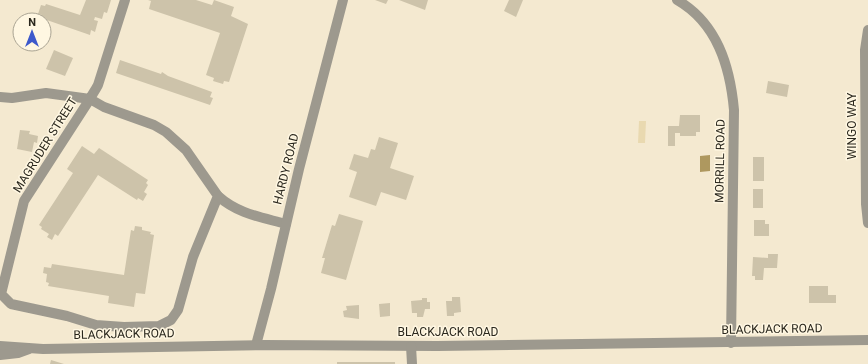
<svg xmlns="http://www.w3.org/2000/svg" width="868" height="364" viewBox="0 0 868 364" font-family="Roboto,sans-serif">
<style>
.green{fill:#e9d9b0}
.water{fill:#ae985f}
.building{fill:#cdc3aa}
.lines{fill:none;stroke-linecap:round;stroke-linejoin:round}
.minor{stroke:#9d998e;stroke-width:10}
.labels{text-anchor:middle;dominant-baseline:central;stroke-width:3;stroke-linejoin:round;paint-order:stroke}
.street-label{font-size:12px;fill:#2a271d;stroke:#fff7e2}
</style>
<rect width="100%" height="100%" fill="#f4e9d0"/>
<path class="green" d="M639,121H646L645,143H638Z"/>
<path class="water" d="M710,155V171L700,172V156Z"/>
<g class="building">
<path d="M86,0H111L107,13L104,12L102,19L95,17L94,20L98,21L95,32L91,30L90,35L41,18L42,15L38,14L41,5L45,6L46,4L80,15Z"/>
<path d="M148,0H196L212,5L214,0L234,7L231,16L248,24L229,82L224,81L223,84L213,81L214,78L206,75L220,33L149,9L151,1Z"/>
<path d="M375,0H388L386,4Z"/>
<path d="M399,0H428L425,10Z"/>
<path d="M509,0H523L516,17L504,11Z"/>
<path d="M54,50L73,58L65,76L46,69Z"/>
<path d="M120,60L161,74L162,72L168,76L212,92L210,97L213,98L210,105L116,73Z"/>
<path d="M768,81L789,85L787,97L766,93Z"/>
<path d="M680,115H700V132H696V136H680V133H675V146H668V126H679Z"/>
<path d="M20,130L30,131L29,134L38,136L37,143L34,142L32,152L17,149Z"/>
<path d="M379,137L398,143L390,168L414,176L406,200L381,192L376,206L349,197L357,172L349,169L354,154L368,158L371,149L375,150Z"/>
<path d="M82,146L94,154L99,148L148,180L146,183L148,185L144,192L147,194L143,201L138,198L137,200L98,175L58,236L55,234L52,240L47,237L49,234L41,229L42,227L39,225L73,173L67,169Z"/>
<rect x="753" y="157" width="11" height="24"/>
<rect x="753" y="189" width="10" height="19"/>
<path d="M339,214L363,221L346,280L321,273L325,258H322L332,225L335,226Z"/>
<path d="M754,220H765V224H769V236H754Z"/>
<path d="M135,226L142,227V230L151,232L150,234L154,235L145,294L136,293L134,307L108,303L109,296L48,286L49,283L46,282L47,274L43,273L44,267L51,268L52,264L124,275L131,230L134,231Z"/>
<path d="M768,254H778L777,268H764L763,280H755V276H752L753,257L768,258Z"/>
<path d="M809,286H828V295H836V303H809Z"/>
<path d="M452,297H460L461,312L454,313V316H447L446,301H452Z"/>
<path d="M422,298H427V302H430V309H425L423,317H417V313H412L411,301L422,300Z"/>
<path d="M390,303V316L380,317L379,304Z"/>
<path d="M359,305V319L344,317L343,311L347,310L346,306Z"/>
<path d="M51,360L64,364H50Z"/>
<rect x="337" y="362" width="58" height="2"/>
</g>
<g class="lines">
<g class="minor">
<path d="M677,0C717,23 730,66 734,110L731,343"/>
<path d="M868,30L865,50L866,204L868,223"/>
<path d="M0,97L12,98L46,93L90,99L104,107L154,125L166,132L186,150L218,196L193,257L178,310L171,320L159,326L124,327L96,325L67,316L11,304L1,294L24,201L88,102C91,96 95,91 98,85L125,0"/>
<path d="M218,196C238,214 261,217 286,224"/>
<path d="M256,345L271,289L299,169L343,0"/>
<path d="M0,346L43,349L264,345L437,346L868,340"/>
<path d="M411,346L412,364"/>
<path d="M0,355L18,353L29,349"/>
</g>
</g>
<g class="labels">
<g class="street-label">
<text transform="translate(852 126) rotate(-90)">WINGO WAY</text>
<text transform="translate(45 145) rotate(-58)">MAGRUDER STREET</text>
<text transform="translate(720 161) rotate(-89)">MORRILL ROAD</text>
<text transform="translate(286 169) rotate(-76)">HARDY ROAD</text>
<text transform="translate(772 329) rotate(-1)">BLACKJACK ROAD</text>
<text x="448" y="332">BLACKJACK ROAD</text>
<text transform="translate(124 334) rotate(-1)">BLACKJACK ROAD</text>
</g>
</g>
<g transform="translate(32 32)"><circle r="19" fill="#fff7e2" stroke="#aaa493"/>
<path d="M0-3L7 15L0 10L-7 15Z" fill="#3d59cb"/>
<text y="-6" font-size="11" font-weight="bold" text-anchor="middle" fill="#2a271d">N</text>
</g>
</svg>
